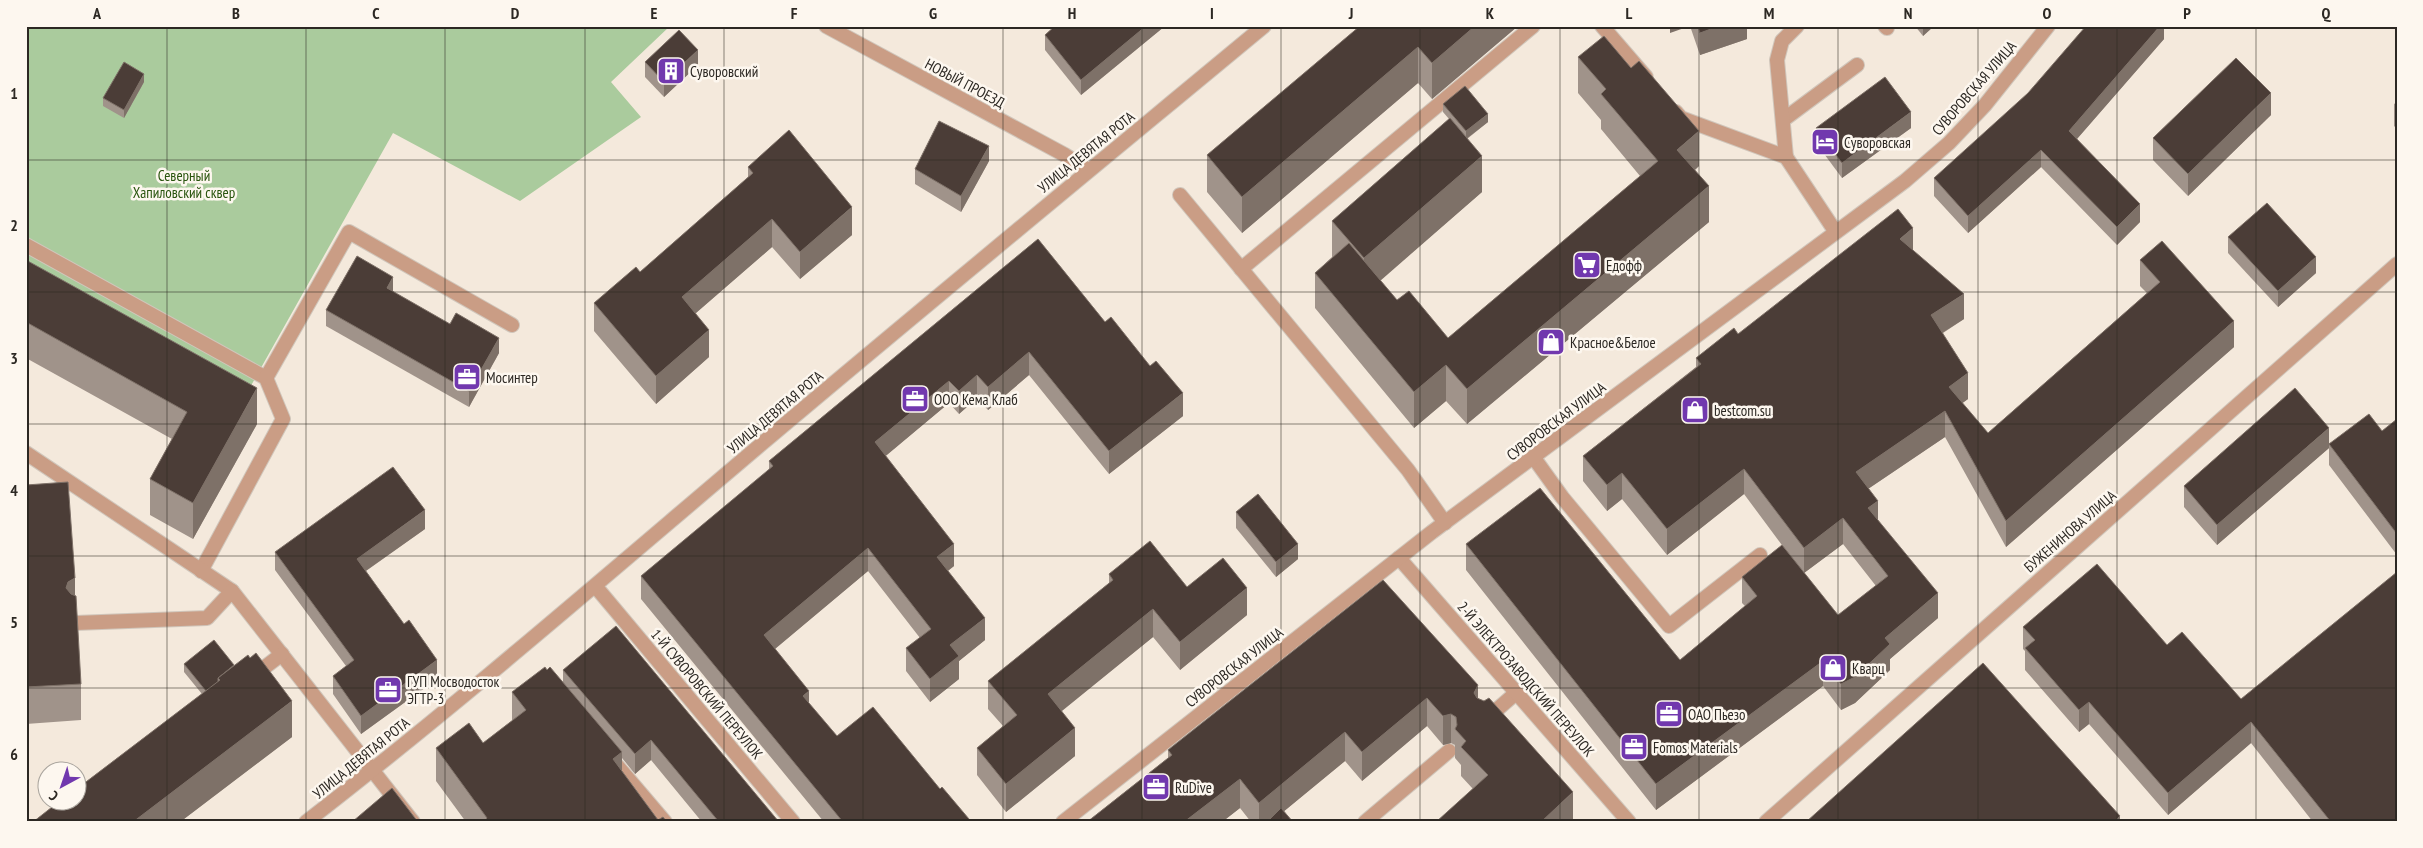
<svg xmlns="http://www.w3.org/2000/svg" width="2423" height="848" viewBox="0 0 2423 848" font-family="'PT Sans Narrow',sans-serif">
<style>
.green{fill:#aacb9d}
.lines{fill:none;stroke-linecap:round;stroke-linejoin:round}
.service-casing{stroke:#d0c6bb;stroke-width:16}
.minor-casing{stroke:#d0c6bb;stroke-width:16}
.service{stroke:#ca9d85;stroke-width:14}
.minor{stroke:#ca9d85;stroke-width:14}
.wall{fill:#a0938a;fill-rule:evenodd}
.shaded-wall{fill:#7e7168}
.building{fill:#4b3d37;stroke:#7e7168}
.grid{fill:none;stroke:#2c2823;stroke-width:1;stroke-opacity:0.55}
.labels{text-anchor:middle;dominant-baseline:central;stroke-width:5;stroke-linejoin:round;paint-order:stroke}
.poi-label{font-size:15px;fill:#2c2823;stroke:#fdf7ef;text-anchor:start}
.street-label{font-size:15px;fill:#2c2823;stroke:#fdf7ef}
.park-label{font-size:15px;fill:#28540d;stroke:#fdf7ef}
.neatline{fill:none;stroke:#2c2823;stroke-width:2}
.grid-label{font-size:16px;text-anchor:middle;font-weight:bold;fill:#2c2823}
</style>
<rect width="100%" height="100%" fill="#f4e9dc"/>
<path class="green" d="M26,26H670L611,82L641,117L520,201L393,133L244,398L26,276Z"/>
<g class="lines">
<defs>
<g id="service">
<path d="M1602,26L1646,77"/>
<path d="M1885,26L1887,28"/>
<path d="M1676,112L1681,118L1786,157L1835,231"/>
<path d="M1783,120L1857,65"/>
<path d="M1786,157L1777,60L1782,41L1797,26"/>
<path d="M1180,195L1408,470L1445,523"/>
<path d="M26,245L266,378L283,419L201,571"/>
<path d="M1241,269L1533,26"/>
<path d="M266,378L349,232L512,325"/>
<path d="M26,453L232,591"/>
<path d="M1534,458L1562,497L1669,626L1760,555"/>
<path d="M75,623L207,618L232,591L413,822"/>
<path d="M252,677L282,654"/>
<path d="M1485,720L1516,693"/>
<path d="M613,761L665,822"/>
<path d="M1365,822L1449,751"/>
</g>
<g id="minor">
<path d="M826,26L1065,155L1088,170"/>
<path d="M1399,558L1629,822"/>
<path d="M596,587L793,822"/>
<path d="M306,822C461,702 609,573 759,446C926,305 1095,166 1264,26"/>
<path d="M1063,822L1432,532L1905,181L1949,143L1985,105L2048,26"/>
<path d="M1766,822L2397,264"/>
</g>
</defs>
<use href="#service" class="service-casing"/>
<use href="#minor" class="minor-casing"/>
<use href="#service" class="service"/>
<use href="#minor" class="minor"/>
</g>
<g class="wall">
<path d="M1055,26H1165L1081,95L1045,50V35Z"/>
<path d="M1360,26H1518L1432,99L1418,83L1242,233L1207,192V155Z"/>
<path d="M1690,26H1747V39L1700,55Z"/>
<path d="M1915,26H1934L1923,36Z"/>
<path d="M2164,26V39L2077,139L2140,222L2117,245L2041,167L1968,233L1934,196V178Z"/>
<path d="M2280,26H2298L2297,29Z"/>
<path d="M1578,57L1699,166L1695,170L1709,222L1467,424L1446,401L1414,428L1315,308V273L1332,257V221L1449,119L1443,112V104L1488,122L1467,139L1482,192L1380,280L1397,300L1448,338L1640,176L1601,129V120L1578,93Z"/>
<path d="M645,62L698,65L664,97L645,77Z"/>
<path d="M144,82L124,118L103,106V98Z"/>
<path d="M2397,102V129L2394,126V104Z"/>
<path d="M2271,115L2188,196L2153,160V138Z"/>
<path d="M1816,128H1911L1842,178L1816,143Z"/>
<path d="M989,161L961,212L915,184V169Z"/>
<path d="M748,167L852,235L800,279L772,247L696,313L709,357L656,404L594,331V303L640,272L748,177Z"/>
<path d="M2228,237L2316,273L2278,307L2228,253Z"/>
<path d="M1038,239L1105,322L1183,416L1109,474L1029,375L988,410L977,398L959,414L949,403L885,456L954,566L948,571L985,640L959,661V679L930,702L906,671V648L920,638L868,571L775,649L809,704L837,736L940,789L969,822H824L641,599V576L769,470V461Z"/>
<path d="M1913,250L1964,319L1943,333L1968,399L1962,403L1988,433L2147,293L2140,286V260L2234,347L2006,547L1945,437L1868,489L1878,520L1938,618L1890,659V670L1855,703L1841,710L1823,686L1656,810L1466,570V544L1680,660L1745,606L1742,603V577L1790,556L1744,494L1667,555L1622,499L1607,511L1583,481V456L1696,367V358L1738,334ZM1843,544L1876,586L1838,615L1804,573Z"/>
<path d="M26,260L257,424L193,539L150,515V479L172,439L26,358Z"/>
<path d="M393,292L499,353L469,407L326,326V310Z"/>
<path d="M2397,419V555L2329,465V448L2217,545L2184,507V486L2329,443L2382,431Z"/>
<path d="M26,485L75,595L81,684V720L26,724Z"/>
<path d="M1236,512L1298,559L1276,577L1236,528Z"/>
<path d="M425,529L366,571L437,679L361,734L333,694V676L346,666L275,570V552Z"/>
<path d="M1109,574L1187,587L1247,615L1180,670L1153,637L1062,711L1075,756L1006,812L977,775V748L1003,726L988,709V681L1109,583Z"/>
<path d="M1383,580L1478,698L1573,821L1572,822H1436L1473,789L1461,776V765L1455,758V745L1451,743L1443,745L1427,726L1362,781L1345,761L1284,811L1293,822H1251L1240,808L1222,822H1087L1168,758V750Z"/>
<path d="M2023,627L2167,645L2241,699L2397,822H2313L2251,743L2168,815L2089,724L2079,732L2025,670V651L2023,649Z"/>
<path d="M184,664L234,665L292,737L180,822H33L202,694L184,672Z"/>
<path d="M547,670L563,682V670L779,822H702L651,760L635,774L622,758V771L658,820L667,822H466L436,781V748L483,743L512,721V692Z"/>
</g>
<g class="shaded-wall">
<path d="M1146,26H1165L1081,95V80Z"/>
<path d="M1475,26H1518L1432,99V63Z"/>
<path d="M1670,26H1690L1670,33Z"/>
<path d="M1719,26H1747V39L1700,55V33Z"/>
<path d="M1923,26H1934L1923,36Z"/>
<path d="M2160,26H2164V39L2069,148V131Z"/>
<path d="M1418,47V83L1242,233V197Z"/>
<path d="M698,50V65L664,97V82Z"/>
<path d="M144,74V82L124,118V110Z"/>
<path d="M2271,93V115L2188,196V174Z"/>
<path d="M1911,112V128L1842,178V163Z"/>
<path d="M1488,114V122L1466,139V131Z"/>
<path d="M1699,131V166L1677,186V150Z"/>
<path d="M989,146V161L961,212V196Z"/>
<path d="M2041,150V167L1968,233V216Z"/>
<path d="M1482,156V192L1364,295V258Z"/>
<path d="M1709,186V222L1467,424V389Z"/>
<path d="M2140,204V222L2117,245V227Z"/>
<path d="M852,207V235L800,279V252Z"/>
<path d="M772,219V247L682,325V297Z"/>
<path d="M1913,228V253L1900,239Z"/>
<path d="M2316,257V273L2278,307V291Z"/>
<path d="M393,277V293L387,288Z"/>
<path d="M1964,294V319L1931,340V315Z"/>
<path d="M2234,321V347L2006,547V521Z"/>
<path d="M709,330V357L656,404V376Z"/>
<path d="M499,338V353L469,407V391Z"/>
<path d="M1029,352V375L988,410V387Z"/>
<path d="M1446,365V401L1414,428V392Z"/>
<path d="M1968,373V399L1949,413V387Z"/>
<path d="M977,375V398L959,414V391Z"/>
<path d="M949,381V403L875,465V442Z"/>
<path d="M257,388V424L193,539V503Z"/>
<path d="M1183,393V416L1109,474V451Z"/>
<path d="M1945,411V437L1856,497V472Z"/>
<path d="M2329,428V448L2217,545V525Z"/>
<path d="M1744,469V494L1667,555V529Z"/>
<path d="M1622,473V499L1607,511V485Z"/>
<path d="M1878,501V526L1868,508Z"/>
<path d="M425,510V529L357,577V559Z"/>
<path d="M1843,518V544L1804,573V548Z"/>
<path d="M954,544V566L937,579V557Z"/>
<path d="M1298,544V559L1276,577V562Z"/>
<path d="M868,548V571L764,658V635Z"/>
<path d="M75,578V614L66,588L68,582Z"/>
<path d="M1247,588V615L1180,670V642Z"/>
<path d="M1938,593V618L1890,659V670L1855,703L1841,710V684L1885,638Z"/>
<path d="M1153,609V637L1048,722V694Z"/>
<path d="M985,618V640L959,661V679L930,702V679L950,645Z"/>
<path d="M437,660V679L361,734V716Z"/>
<path d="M1823,661V686L1656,810V784Z"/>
<path d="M1478,685V714L1474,693Z"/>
<path d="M809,691V714L803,696Z"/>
<path d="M1427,698V726L1362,781V752Z"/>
<path d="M292,701V737L180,822H133Z"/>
<path d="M2089,702V724L2079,732V710Z"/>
<path d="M1451,714V743L1443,745V716Z"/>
<path d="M2251,722V743L2168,815V793Z"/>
<path d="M1075,728V756L1006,812V784Z"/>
<path d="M1345,732V761L1271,822H1259V803Z"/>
<path d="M651,740V760L635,774V754Z"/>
<path d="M622,752V785L613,759Z"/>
<path d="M1240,779V808L1222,822H1184Z"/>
<path d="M1573,792V821L1572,822H1541Z"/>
<path d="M2120,816V822H2114Z"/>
</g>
<g class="building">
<path d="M1055,26H1146L1081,80L1045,35Z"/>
<path d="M1360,26H1475L1432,63L1418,47L1242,197L1207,155Z"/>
<path d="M1698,26H1719L1700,33Z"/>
<path d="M2086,26H2160L2069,131L2140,204L2117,227L2041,150L1968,216L1934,178L2028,93Z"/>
<path d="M679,30L698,50L664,82L645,62Z"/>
<path d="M1604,36L1631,68L1639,61L1699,131L1677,150L1709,186L1467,389L1446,365L1414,392L1315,273L1349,243L1397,300L1409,291L1448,338L1658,161L1601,94L1606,89L1578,57Z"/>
<path d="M2236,58L2271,93L2188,174L2153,138Z"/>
<path d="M124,62L144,74L124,110L103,98Z"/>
<path d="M1885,77L1911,112L1842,163L1816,128Z"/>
<path d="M1465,86L1488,114L1466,131L1443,104Z"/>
<path d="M1450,118L1482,156L1364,258L1332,221Z"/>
<path d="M939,121L989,146L961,196L915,169Z"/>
<path d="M789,130L852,207L800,252L772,219L682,297L709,330L656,376L594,303L636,267L640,272L753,173L748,167Z"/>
<path d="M2267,203L2316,257L2278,291L2228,237Z"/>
<path d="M1898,209L1913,228L1900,239L1964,294L1931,315L1968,373L1949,387L1988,433L2160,282L2140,260L2162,241L2234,321L2006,521L1945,411L1856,472L1878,501L1868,508L1938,593L1885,638L1890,644L1855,677L1841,684L1823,661L1656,784L1466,544L1540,488L1680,660L1757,596L1742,577L1782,545L1838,615L1888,576L1843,518L1804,548L1744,469L1667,529L1622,473L1607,485L1583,456L1701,364L1696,358L1734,328L1738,334Z"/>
<path d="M1038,239L1105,322L1111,317L1150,366L1156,361L1183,393L1109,451L1029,352L988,387L977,375L959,391L949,381L875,442L954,544L937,557L985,618L950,645L959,656L930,679L906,648L931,629L868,548L764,635L809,691L803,696L837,736L873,707L940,789L942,787L969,819L966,822H843L641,576L773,466L769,461Z"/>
<path d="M357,256L393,277L387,288L450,324L456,313L499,338L469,391L326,310Z"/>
<path d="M26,260L257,388L193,503L150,479L187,412L26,322Z"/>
<path d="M2295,388L2329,428L2217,525L2184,486Z"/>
<path d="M2369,414L2382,431L2397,419V534L2329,444Z"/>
<path d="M393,467L425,510L357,559L404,624L409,620L437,660L361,716L333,676L354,660L275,552Z"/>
<path d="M68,482L75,578L68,582L66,588L71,594L76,596L81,684L26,687V485Z"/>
<path d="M1258,494L1298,544L1276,562L1236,512Z"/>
<path d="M1150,541L1187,587L1223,558L1247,588L1180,642L1153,609L1048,694L1075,728L1006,784L977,748L1017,715L988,681L1113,580L1109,574Z"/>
<path d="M2097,564L2167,645L2182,632L2241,699L2397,572V822H2331L2251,722L2168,793L2089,702L2079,710L2025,648L2035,640L2023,627Z"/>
<path d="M1383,580L1478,685L1474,693L1477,698L1484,701L1489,698L1573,792L1541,822H1436L1488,775L1461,747L1466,741L1455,729L1457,725L1456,717L1451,714L1443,716L1427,698L1362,752L1345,732L1259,803L1240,779L1184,822H1087L1172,755L1168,750Z"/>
<path d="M616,626L779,822H719L651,740L635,754L563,670Z"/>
<path d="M214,640L234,665L218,678V682L206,691L184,664Z"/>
<path d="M256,653L292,701L133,822H33L61,800H78V788L220,680L218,678L248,655L250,658Z"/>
<path d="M1983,663L2120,816L2114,822H1806Z"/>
<path d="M545,667L547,670L550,667L622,752L613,759L658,820L663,817L667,822H483L487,818L436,748L469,723L483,743L526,710L512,692Z"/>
<path d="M392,788L418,822H352Z"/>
<path d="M1281,808L1293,822H1267Z"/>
</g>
<path class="grid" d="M167,26V822M306,26V822M445,26V822M585,26V822M724,26V822M863,26V822M1003,26V822M1142,26V822M1281,26V822M1420,26V822M1560,26V822M1699,26V822M1838,26V822M1978,26V822M2117,26V822M2256,26V822M26,160H2397M26,292H2397M26,424H2397M26,556H2397M26,688H2397"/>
<defs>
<symbol id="building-square" viewBox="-11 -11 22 22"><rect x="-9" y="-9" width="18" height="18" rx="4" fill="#7138ae" stroke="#fdf7ef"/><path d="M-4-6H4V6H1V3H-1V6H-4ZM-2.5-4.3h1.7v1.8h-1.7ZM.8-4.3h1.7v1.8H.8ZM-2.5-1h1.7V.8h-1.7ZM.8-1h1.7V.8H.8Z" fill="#fff"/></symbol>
<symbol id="hotel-square" viewBox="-11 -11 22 22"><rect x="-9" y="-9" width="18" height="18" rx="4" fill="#7138ae" stroke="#fdf7ef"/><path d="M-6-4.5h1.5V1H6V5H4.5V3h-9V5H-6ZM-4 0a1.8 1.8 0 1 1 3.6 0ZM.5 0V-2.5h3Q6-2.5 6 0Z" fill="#fff"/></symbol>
<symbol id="supermarket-square" viewBox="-11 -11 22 22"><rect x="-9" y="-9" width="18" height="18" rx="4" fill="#7138ae" stroke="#fdf7ef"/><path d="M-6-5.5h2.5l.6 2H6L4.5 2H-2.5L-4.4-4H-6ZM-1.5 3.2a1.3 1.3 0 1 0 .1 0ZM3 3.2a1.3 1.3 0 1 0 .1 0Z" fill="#fff"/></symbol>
<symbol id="shop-square" viewBox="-11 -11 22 22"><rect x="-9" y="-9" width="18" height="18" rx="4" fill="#7138ae" stroke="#fdf7ef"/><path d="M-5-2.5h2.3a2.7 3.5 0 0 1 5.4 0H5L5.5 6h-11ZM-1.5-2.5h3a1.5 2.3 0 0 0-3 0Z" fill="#fff"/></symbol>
<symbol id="office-square" viewBox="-11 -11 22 22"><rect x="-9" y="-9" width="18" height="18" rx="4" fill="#7138ae" stroke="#fdf7ef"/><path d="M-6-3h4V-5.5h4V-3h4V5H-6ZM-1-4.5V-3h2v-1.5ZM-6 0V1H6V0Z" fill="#fff"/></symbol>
</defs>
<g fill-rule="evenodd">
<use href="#building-square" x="655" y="55" width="32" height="32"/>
<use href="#hotel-square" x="1809" y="126" width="32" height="32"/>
<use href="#supermarket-square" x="1571" y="249" width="32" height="32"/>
<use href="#shop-square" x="1535" y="326" width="32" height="32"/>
<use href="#office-square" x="451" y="361" width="32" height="32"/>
<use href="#office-square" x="899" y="383" width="32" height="32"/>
<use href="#shop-square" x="1679" y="394" width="32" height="32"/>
<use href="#shop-square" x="1817" y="652" width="32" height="32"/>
<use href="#office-square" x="372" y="674" width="32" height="32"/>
<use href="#office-square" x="1653" y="698" width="32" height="32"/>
<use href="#office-square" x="1618" y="731" width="32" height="32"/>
<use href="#office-square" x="1140" y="771" width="32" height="32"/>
</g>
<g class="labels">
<g class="poi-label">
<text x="690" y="71">Суворовский</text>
<text x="1844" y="142">Суворовская</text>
<text x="1606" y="265">Едофф</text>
<text x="1570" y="342">Красное&amp;Белое</text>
<text x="486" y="377">Мосинтер</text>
<text x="934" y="399">ООО Кема Клаб</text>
<text x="1714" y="410">bestcom.su</text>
<text x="1852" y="668">Кварц</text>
<text x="407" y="681">ГУП Мосводосток<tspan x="407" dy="17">ЭГТР-3</tspan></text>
<text x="1688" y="714">ОАО Пьезо</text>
<text x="1653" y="747">Fomos Materials</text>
<text x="1175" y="787">RuDive</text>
</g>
<g class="street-label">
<text transform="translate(965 83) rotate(28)">НОВЫЙ ПРОЕЗД</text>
<text transform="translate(1974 88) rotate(-49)">СУВОРОВСКАЯ УЛИЦА</text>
<text transform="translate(1086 152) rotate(-39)">УЛИЦА ДЕВЯТАЯ РОТА</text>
<text transform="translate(775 412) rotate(-40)">УЛИЦА ДЕВЯТАЯ РОТА</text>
<text transform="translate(1556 421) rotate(-37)">СУВОРОВСКАЯ УЛИЦА</text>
<text transform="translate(2070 531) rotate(-41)">БУЖЕНИНОВА УЛИЦА</text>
<text transform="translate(1234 667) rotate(-38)">СУВОРОВСКАЯ УЛИЦА</text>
<text transform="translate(1526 679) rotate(49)">2-Й ЭЛЕКТРОЗАВОДСКИЙ ПЕРЕУЛОК</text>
<text transform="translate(707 694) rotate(50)">1-Й СУВОРОВСКИЙ ПЕРЕУЛОК</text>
<text transform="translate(361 758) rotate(-39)">УЛИЦА ДЕВЯТАЯ РОТА</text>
</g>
<g class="park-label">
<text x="184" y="175">Северный<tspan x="184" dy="17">Хапиловский сквер</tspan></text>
</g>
</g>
<rect width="2423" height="848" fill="none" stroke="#fdf7ef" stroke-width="55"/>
<g transform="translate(62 786) rotate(220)"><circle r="24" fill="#fdf7ef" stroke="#a9a49d"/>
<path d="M0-4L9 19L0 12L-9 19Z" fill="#7138ae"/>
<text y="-8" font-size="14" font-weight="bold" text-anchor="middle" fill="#2c2823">С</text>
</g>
<rect x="28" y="28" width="2368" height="792" class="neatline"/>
<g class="grid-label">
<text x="97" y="19">A</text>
<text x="236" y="19">B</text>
<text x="376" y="19">C</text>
<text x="515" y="19">D</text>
<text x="654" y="19">E</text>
<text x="794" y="19">F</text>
<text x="933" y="19">G</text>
<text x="1072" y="19">H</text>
<text x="1212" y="19">I</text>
<text x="1351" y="19">J</text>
<text x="1490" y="19">K</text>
<text x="1629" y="19">L</text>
<text x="1769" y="19">M</text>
<text x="1908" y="19">N</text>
<text x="2047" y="19">O</text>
<text x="2187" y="19">P</text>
<text x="2326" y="19">Q</text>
<text x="14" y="99">1</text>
<text x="14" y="231">2</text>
<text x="14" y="364">3</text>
<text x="14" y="496">4</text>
<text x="14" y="628">5</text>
<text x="14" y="760">6</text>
</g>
</svg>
